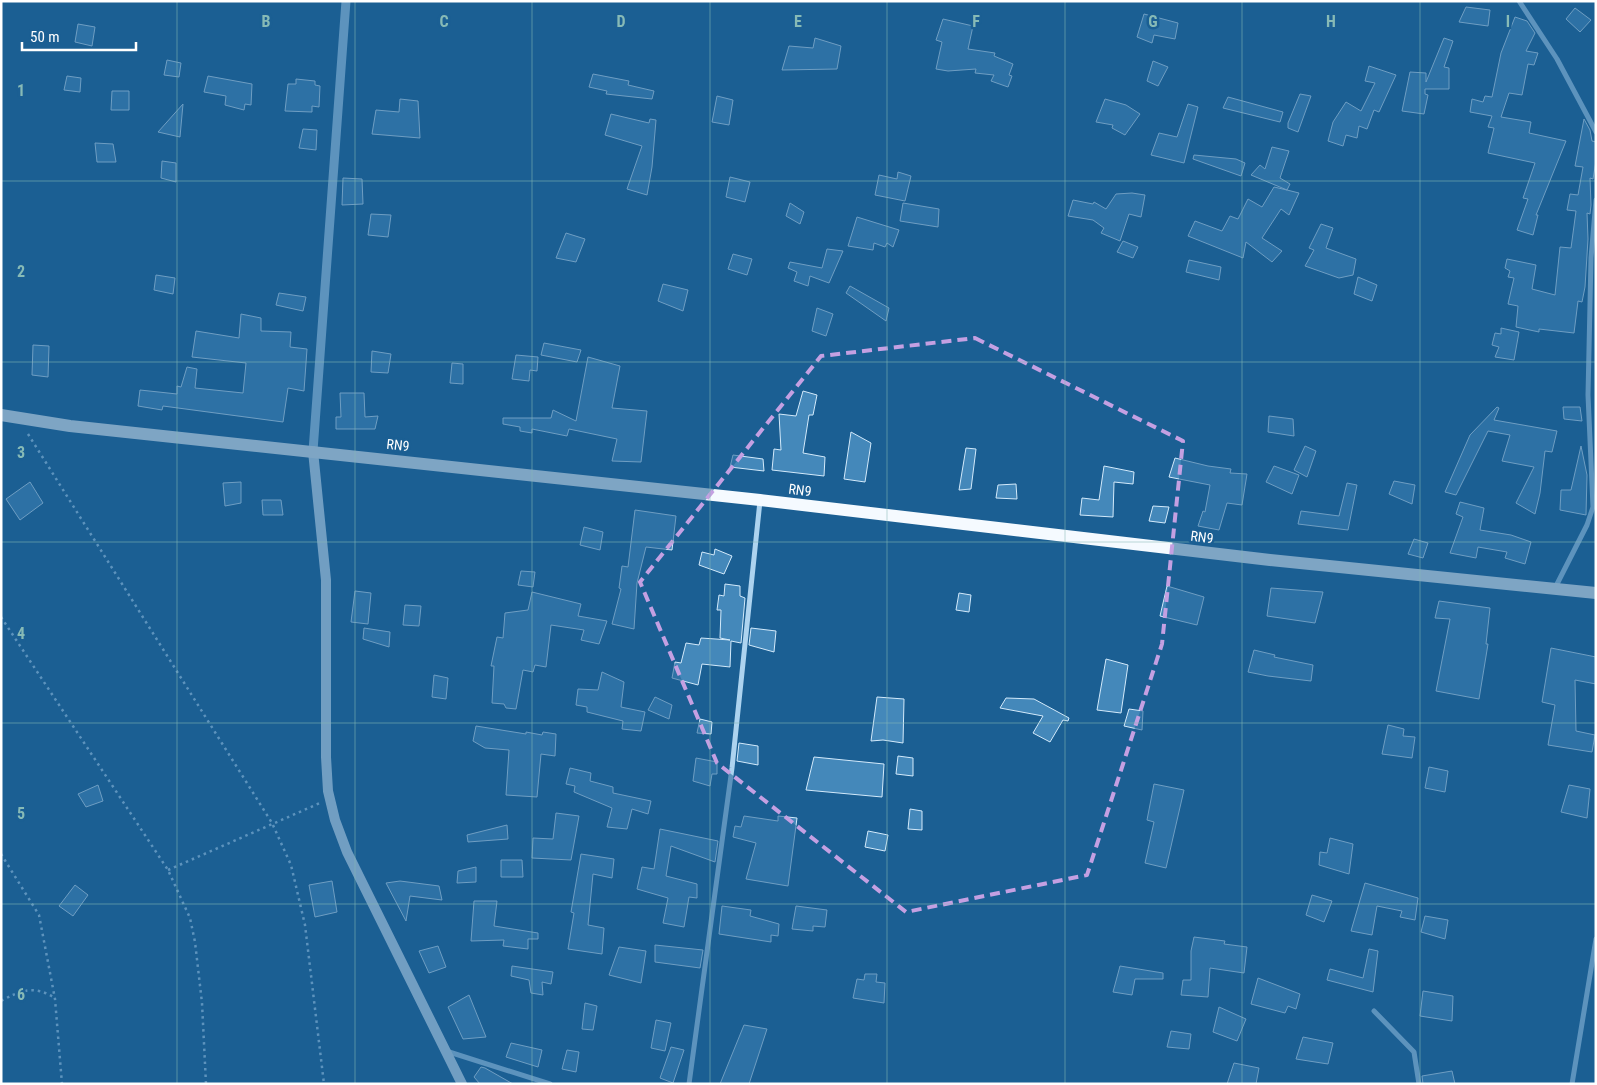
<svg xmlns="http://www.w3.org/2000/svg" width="1597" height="1085" viewBox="0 0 1597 1085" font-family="'Roboto Condensed',sans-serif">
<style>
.building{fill:#4488ba;stroke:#d3eafb}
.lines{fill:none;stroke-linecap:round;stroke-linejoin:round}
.path{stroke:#add3ef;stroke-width:2.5;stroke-dasharray:2.5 4;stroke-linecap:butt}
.minor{stroke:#add3ef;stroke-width:5}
.tertiary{stroke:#add3ef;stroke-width:9}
.secondary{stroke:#daecfb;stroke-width:10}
.primary{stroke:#f5faff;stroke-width:12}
.marked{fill:none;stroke:#c4a0e2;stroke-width:4;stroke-dasharray:10 6;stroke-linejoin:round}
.grid{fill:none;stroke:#87bab6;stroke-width:1;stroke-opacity:0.55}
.labels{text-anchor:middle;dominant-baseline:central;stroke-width:5;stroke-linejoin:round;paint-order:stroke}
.street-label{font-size:14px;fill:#fff;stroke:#1b5f93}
.grid-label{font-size:16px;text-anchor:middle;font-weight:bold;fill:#87bab6;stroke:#1b5f93;stroke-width:5;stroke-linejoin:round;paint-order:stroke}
</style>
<rect width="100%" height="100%" fill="#1b5f93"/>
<g class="building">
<path d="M1466,7L1490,10L1488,26L1459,22Z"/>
<path d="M1575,8L1591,20L1580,32L1566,19Z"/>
<path d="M1144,14L1178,23L1175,39L1154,35L1152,43L1137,37Z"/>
<path d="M1515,17L1527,21L1535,33L1526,51L1538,53L1534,65L1528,64L1522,95L1509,93L1501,117L1531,122L1529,133L1566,141L1536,215H1538L1533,235L1517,230L1528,199L1523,198L1535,163L1488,153L1494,128L1488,127L1492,116L1470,112L1472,99L1483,102L1485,96L1492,97L1501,53Z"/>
<path d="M943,19L973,26L968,49L995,53L994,56L1013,64L1009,75L1012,76L1008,87L991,81L994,75L975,73L976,69L948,71L936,69L942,42L936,40Z"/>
<path d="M78,24L95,27L92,46L75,42Z"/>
<path d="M815,38L841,46L837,69L782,70L789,46L813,48Z"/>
<path d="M1444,38L1453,41L1444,67L1449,68V89H1425V94L1428,95L1424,114L1402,111L1410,72L1426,73V82Z"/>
<path d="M167,60L181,63L179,77L164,75Z"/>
<path d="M1153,61L1168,67L1158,86L1147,81Z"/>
<path d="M1369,66L1396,75L1379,112L1374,110L1367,129L1359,126L1357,138L1346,135L1343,146L1328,141L1333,122L1346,102L1361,111L1375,83L1365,81Z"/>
<path d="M593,74L629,81L628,85L654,91L652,99L606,94L607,91L589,87Z"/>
<path d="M67,76L81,78L80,92L64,90Z"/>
<path d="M208,76L252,84L251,105L245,104L244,110L225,105L226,96L204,92Z"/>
<path d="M296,79L315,81V85L320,86L319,107L312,106V112L285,111L288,84H296Z"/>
<path d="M112,91H129V110H111Z"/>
<path d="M1300,94L1311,96L1298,132L1288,128V123Z"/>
<path d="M717,96L733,100L729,125L712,122Z"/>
<path d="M1228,97L1283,112L1280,122L1223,108Z"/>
<path d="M400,99L418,101L420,138L372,134L376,110L399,112Z"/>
<path d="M1105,99L1126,105L1140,114L1125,135L1112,128L1113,125L1096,122Z"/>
<path d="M183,104L180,137L158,132Z"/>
<path d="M1188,104L1198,107L1184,163L1151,155L1159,133L1177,137Z"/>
<path d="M611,114L649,123L650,119L656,120L652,167L647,195L627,189L642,146L605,135Z"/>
<path d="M1584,119L1590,130L1592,141L1596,142V161L1593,179L1590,178L1591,205L1590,214L1587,213L1588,239L1585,287L1582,302L1578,301L1574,333L1539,329V332L1516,327L1518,306L1508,304L1514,278L1508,277L1510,271L1505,268L1507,259L1536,265L1532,289L1555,295L1560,247L1571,248L1576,211L1567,210L1570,194L1578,195L1583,167L1575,166Z"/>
<path d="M303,129L317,130L316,150L299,148Z"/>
<path d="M95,143L113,144L116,162H97Z"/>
<path d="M1272,147L1289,151L1280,178L1290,184L1287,190L1299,193L1289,215L1281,209L1262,238L1282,251L1272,262L1246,242L1243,258L1188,236L1195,221L1222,231L1230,216L1238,219L1248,199L1262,207L1274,187L1287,190L1251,175L1260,165L1265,169Z"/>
<path d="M1194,155L1236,159L1245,163L1241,176L1193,159Z"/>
<path d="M162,161L176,163V182L161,178Z"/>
<path d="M898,172L911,176L905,201L875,195L879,175L897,179Z"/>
<path d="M730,177L750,182L745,202L726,197Z"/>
<path d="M343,178L362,179L363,204L342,205Z"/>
<path d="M1132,193L1145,195L1141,217L1129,214L1120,241L1101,233L1104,228L1093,220L1068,216L1073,200L1093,204L1094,202L1106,209L1116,194Z"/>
<path d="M790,203L804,212L800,224L786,216Z"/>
<path d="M903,203L939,209L938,227L900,221Z"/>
<path d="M371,214L391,215L388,237L368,235Z"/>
<path d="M857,217L899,230L893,247L887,243L885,247L874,243L873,250L848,246Z"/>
<path d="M1321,224L1333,228L1326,248L1356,259L1353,275L1339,278L1305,266L1314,250L1309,248Z"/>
<path d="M566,233L585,239L576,262L556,258Z"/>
<path d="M1123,241L1138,247L1133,258L1117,252Z"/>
<path d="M827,249L843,251L829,283L810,276L808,286L794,281L797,272L788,268L790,262L822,268Z"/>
<path d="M733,254L752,259L747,275L728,269Z"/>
<path d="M1189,260L1221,267L1219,280L1186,272Z"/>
<path d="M156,275L175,278L173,294L154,290Z"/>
<path d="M1358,277L1377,285L1372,301L1354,294Z"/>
<path d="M663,284L688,290L683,311L658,301Z"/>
<path d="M850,286L889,308L886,321L846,293Z"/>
<path d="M279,293L306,297L303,311L276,305Z"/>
<path d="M817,308L833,314L826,336L812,331Z"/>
<path d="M241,314L261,318V331L291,332L290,347L307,349L304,391L288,388L283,422L163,406L162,410L138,406L140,390L177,394V386L181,387L187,367L197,369L195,388L243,393L246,363L192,357L196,331L239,338Z"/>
<path d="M1501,328L1519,332L1514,360L1495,357L1499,347L1492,345L1495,333L1501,334Z"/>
<path d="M544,343L581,350L577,362L541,355Z"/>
<path d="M33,345L49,346L48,377L32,375Z"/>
<path d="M372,351L391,354L388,373L371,372Z"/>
<path d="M516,355L538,357L537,371L530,370L529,381L512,379Z"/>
<path d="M588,357L620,366L612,408L647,411L641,462L612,461L617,439L569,429L567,436L532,429V433L520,431V427L503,424V418H551L553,410L576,421Z"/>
<path d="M452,363L463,364V384L450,383Z"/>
<path d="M803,391L817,395L813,415H809L803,453L825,457L824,476L772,470L774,449L781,450L779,414L796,416Z"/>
<path d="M340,393H364L365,417L378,416L375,429H336V417H341Z"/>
<path d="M1497,407L1499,408L1494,420L1557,431L1552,452L1545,451L1540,493L1535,514L1516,503L1534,467L1502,461L1510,435L1488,431L1456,495L1445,492L1470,435Z"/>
<path d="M1563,407H1580L1582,421L1564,419Z"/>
<path d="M1269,416L1293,419L1294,436L1268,432Z"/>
<path d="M851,432L871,443L865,482L844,479Z"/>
<path d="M1305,446L1316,451L1307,477L1294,470Z"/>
<path d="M1581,446L1587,475L1586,515L1560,510L1561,490H1571Z"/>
<path d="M966,448L976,449L971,489L959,490Z"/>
<path d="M733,455L763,459L764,471L730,467Z"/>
<path d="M1175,458L1208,466L1231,469L1230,473L1247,474L1242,505L1227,503L1219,530L1198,526L1203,511L1205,512L1210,485L1169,477Z"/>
<path d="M1104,466L1134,472L1133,484L1114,482L1113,517L1080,515L1082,498L1099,500Z"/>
<path d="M1274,466L1299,475L1292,494L1266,482Z"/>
<path d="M1394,481L1415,485L1412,504L1389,494Z"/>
<path d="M30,482L43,503L20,520L6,499Z"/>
<path d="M241,482V503L225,506L223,483Z"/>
<path d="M1347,483L1357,485L1348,530L1298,524L1301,511L1339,516Z"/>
<path d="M1016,484L1017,499L996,498L998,485Z"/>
<path d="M262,500H281L283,515H263Z"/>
<path d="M1460,502L1484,508L1480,530L1511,535L1531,542L1525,564L1505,558L1507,552L1478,547L1476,558L1450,553L1463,517L1456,514Z"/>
<path d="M1153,506L1169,507L1165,523L1149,521Z"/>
<path d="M635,510L676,516L672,550L646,547L637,583L634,629L612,624L621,589L619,588L622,566L628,567Z"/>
<path d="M584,527L603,532L600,550L580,545Z"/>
<path d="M1414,539L1428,543L1423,558L1408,554Z"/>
<path d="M715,549L732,556L724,574L699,565L702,552L714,555Z"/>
<path d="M521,571L535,572L533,587L518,585Z"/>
<path d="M725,584L740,586V596L745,598L741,643L731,641L730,667L702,664L698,685L672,678L675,662L681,663L686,643L699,645L701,638L730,640L720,638L721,610H717L719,595L724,596Z"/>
<path d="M1167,586L1204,597L1197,625L1160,616Z"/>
<path d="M1271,588L1323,592L1315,623L1267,616Z"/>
<path d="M355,591L371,593L368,624L351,622Z"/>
<path d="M532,592L581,604L578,616L607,621L599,644L581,640L584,630L551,625L546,667L535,665L533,672L523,670L516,709L506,708L504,704L492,703L494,666H491L497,637L503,638L505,613L528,610Z"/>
<path d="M959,593L971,595L969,612L956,610Z"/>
<path d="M1439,601L1490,608L1486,644H1488L1479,699L1436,691L1450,619L1435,618Z"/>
<path d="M405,605L421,606L419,626L403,625Z"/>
<path d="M364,628L390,632L389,647L363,639Z"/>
<path d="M751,628L776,631L774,652L749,645Z"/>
<path d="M1551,648L1596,657V684L1575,680L1576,731L1595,735L1592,752L1548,745L1555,705L1542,702Z"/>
<path d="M1254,650L1275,655L1274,657L1313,665L1311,681L1268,676L1248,672Z"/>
<path d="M1106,659L1128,665L1121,713L1097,710Z"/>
<path d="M602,672L624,682L621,707L645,712L641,731L622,729L623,721L587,712V707L576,705L578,689L598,690Z"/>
<path d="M434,675L448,678L446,699L432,697Z"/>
<path d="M655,697L672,705L669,719L648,710Z"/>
<path d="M877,697L904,699L903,743L883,740L871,741Z"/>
<path d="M1006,698L1034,699L1069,718L1068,721L1063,720L1050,742L1033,733L1043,716L1000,708Z"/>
<path d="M1129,709L1143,711L1142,730L1124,726Z"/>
<path d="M700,719L712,722L711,734L697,733Z"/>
<path d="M1388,725L1404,729L1403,736L1415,737L1412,758L1382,754Z"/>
<path d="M476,726L526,734V732L542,735L543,732L556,734L555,756L541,754L537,797L506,795L509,750L485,748L473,741Z"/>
<path d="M739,743L758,746V765L737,761Z"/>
<path d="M898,756L913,758V776L896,774Z"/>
<path d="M814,757L884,764L882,797L806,790Z"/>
<path d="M696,758L717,762V774H712L710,786L693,781Z"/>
<path d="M1429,767L1448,771L1445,792L1425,788Z"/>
<path d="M570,768L591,773L590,781L613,787V793L651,801L648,814L632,809L627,829L607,827L612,808L574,792L575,786L566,784Z"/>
<path d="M1154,784L1184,790L1166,868L1145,863L1154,822L1147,820Z"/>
<path d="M98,785L103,801L86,807L78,794Z"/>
<path d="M1569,785L1590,789L1587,818L1561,812Z"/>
<path d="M910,809L922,811V830L908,829Z"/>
<path d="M556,813L579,816L571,860L532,858L533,838L553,839Z"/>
<path d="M744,816L778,821V816L797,818L788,886L746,879L756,843L733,837L735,826L741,827Z"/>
<path d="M507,825L508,839L468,842L467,835Z"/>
<path d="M660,829L718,841L715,862L671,846L666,876L697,884V898L689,897L684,927L663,923L668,898L637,889L642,867L654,869Z"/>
<path d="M868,831L888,835L885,851L865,847Z"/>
<path d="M1330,838L1353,844L1349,874L1319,865L1320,852L1327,853Z"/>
<path d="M581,854L614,859L612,878L593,874L588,925L604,928L602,954L568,949L574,913L571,912Z"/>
<path d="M501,860H522L523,877H501Z"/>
<path d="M476,867V882L457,883L458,871Z"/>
<path d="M332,881L337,912L315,917L309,885Z"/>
<path d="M400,881L439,886L442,900L410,896L406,921L386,883Z"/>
<path d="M1365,883L1418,898L1415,920L1400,917L1402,911L1377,906L1372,935L1351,931Z"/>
<path d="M75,885L88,895L73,916L59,906Z"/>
<path d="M1312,895L1332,901L1324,922L1306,915Z"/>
<path d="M474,901H497L494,926L538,933V939H528V949L503,946L504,940L471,941Z"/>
<path d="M722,906L751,910L750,916L779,924L778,936L771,935V942L719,934Z"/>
<path d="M796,906L827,910L825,927L813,926V931L792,929Z"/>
<path d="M1425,916L1448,920L1445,939L1421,932Z"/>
<path d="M1194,937L1225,941L1224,944L1247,947L1244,973L1210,968L1208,997L1181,995L1183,980H1191V951Z"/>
<path d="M655,945L703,950L700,968L655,962Z"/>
<path d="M438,946L446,967L429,973L419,951Z"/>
<path d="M619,947L646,951L641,983L609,975Z"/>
<path d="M1369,949L1378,951L1373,992L1327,980L1330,969L1363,978Z"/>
<path d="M512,966L553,972L551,984L542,982L543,995L531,993L529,980L511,976Z"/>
<path d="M1120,966L1163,973V979H1135L1132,995L1113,992Z"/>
<path d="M865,974H877L876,982L885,983L884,1003L853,998L857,979L864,980Z"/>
<path d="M1258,978L1300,994L1296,1009L1288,1006L1285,1013L1251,1004Z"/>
<path d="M1423,991L1453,996L1452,1021L1420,1016Z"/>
<path d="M469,995L486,1037L463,1039L448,1007Z"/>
<path d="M585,1003L597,1006L593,1030L582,1029Z"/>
<path d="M1219,1007L1246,1019L1237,1041L1213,1032Z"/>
<path d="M656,1020L671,1023L665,1051L651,1048Z"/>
<path d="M744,1025L767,1029L749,1084H720Z"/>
<path d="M1171,1031L1191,1034L1189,1049L1167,1047Z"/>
<path d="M1303,1037L1333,1043L1328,1064L1296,1059Z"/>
<path d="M511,1043L542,1050L538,1067L506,1057Z"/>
<path d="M671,1047L684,1050L673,1083L660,1078Z"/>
<path d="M567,1050L579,1052L576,1072L562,1069Z"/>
<path d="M1234,1063L1259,1068L1256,1084H1227Z"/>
<path d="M481,1067L485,1068L513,1084H480L474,1077Z"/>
<path d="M1452,1071L1455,1084H1423L1422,1076Z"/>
</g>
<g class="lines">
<g class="path">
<path d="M28,434L272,823L291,865L305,925L324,1084"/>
<path d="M1,617L168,870L190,918L195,942L202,1003L206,1084"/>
<path d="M1,854L39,915L55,999L62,1084"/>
<path d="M168,870L320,803"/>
<path d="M1,1001C21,990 34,985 55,998"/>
</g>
<g class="minor">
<path d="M1519,1L1557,59L1596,132"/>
<path d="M1555,588L1587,525L1593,507L1588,395L1591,258L1596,200"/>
<path d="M1374,1011L1414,1052L1419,1084"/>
<path d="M446,1051L550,1084"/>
<path d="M689,1084L732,768L760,501"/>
<path d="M1572,1084L1596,939"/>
</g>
<path class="tertiary" d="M313,451L346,1"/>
<path class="secondary" d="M313,451L326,580V757L328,791L335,820L347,852L462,1084"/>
<path class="primary" d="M1,415L70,426L760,500L1270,560L1596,593"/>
</g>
<path d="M0 0H1597V1085H0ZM975,338L1183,441L1162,644L1087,875L906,912L717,763L640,582L821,356Z" fill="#1b5f93" fill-opacity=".55" fill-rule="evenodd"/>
<path class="marked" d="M975,338L1183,441L1162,644L1087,875L906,912L717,763L640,582L821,356Z"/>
<path class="grid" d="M177,1V1084M355,1V1084M532,1V1084M710,1V1084M887,1V1084M1065,1V1084M1242,1V1084M1420,1V1084M1,181H1596M1,362H1596M1,542H1596M1,723H1596M1,904H1596"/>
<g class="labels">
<g class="street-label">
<text transform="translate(398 445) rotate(6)">RN9</text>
<text transform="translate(800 490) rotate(7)">RN9</text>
<text transform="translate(1202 537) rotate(7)">RN9</text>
</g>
</g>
<g class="grid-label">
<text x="266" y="27">B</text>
<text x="444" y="27">C</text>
<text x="621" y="27">D</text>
<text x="798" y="27">E</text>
<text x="976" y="27">F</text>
<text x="1153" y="27">G</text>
<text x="1331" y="27">H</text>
<text x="1508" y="27">I</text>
<text x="21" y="96">1</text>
<text x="21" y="277">2</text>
<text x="21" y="458">3</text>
<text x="21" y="639">4</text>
<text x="21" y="819">5</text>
<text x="21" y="1000">6</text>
</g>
<rect width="1597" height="1085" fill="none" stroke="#ffffff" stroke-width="5"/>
<path d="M22 42v8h114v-8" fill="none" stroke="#ffffff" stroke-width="2.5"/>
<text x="30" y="42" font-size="15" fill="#ffffff" stroke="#1b5f93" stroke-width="4" paint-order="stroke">50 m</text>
</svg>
